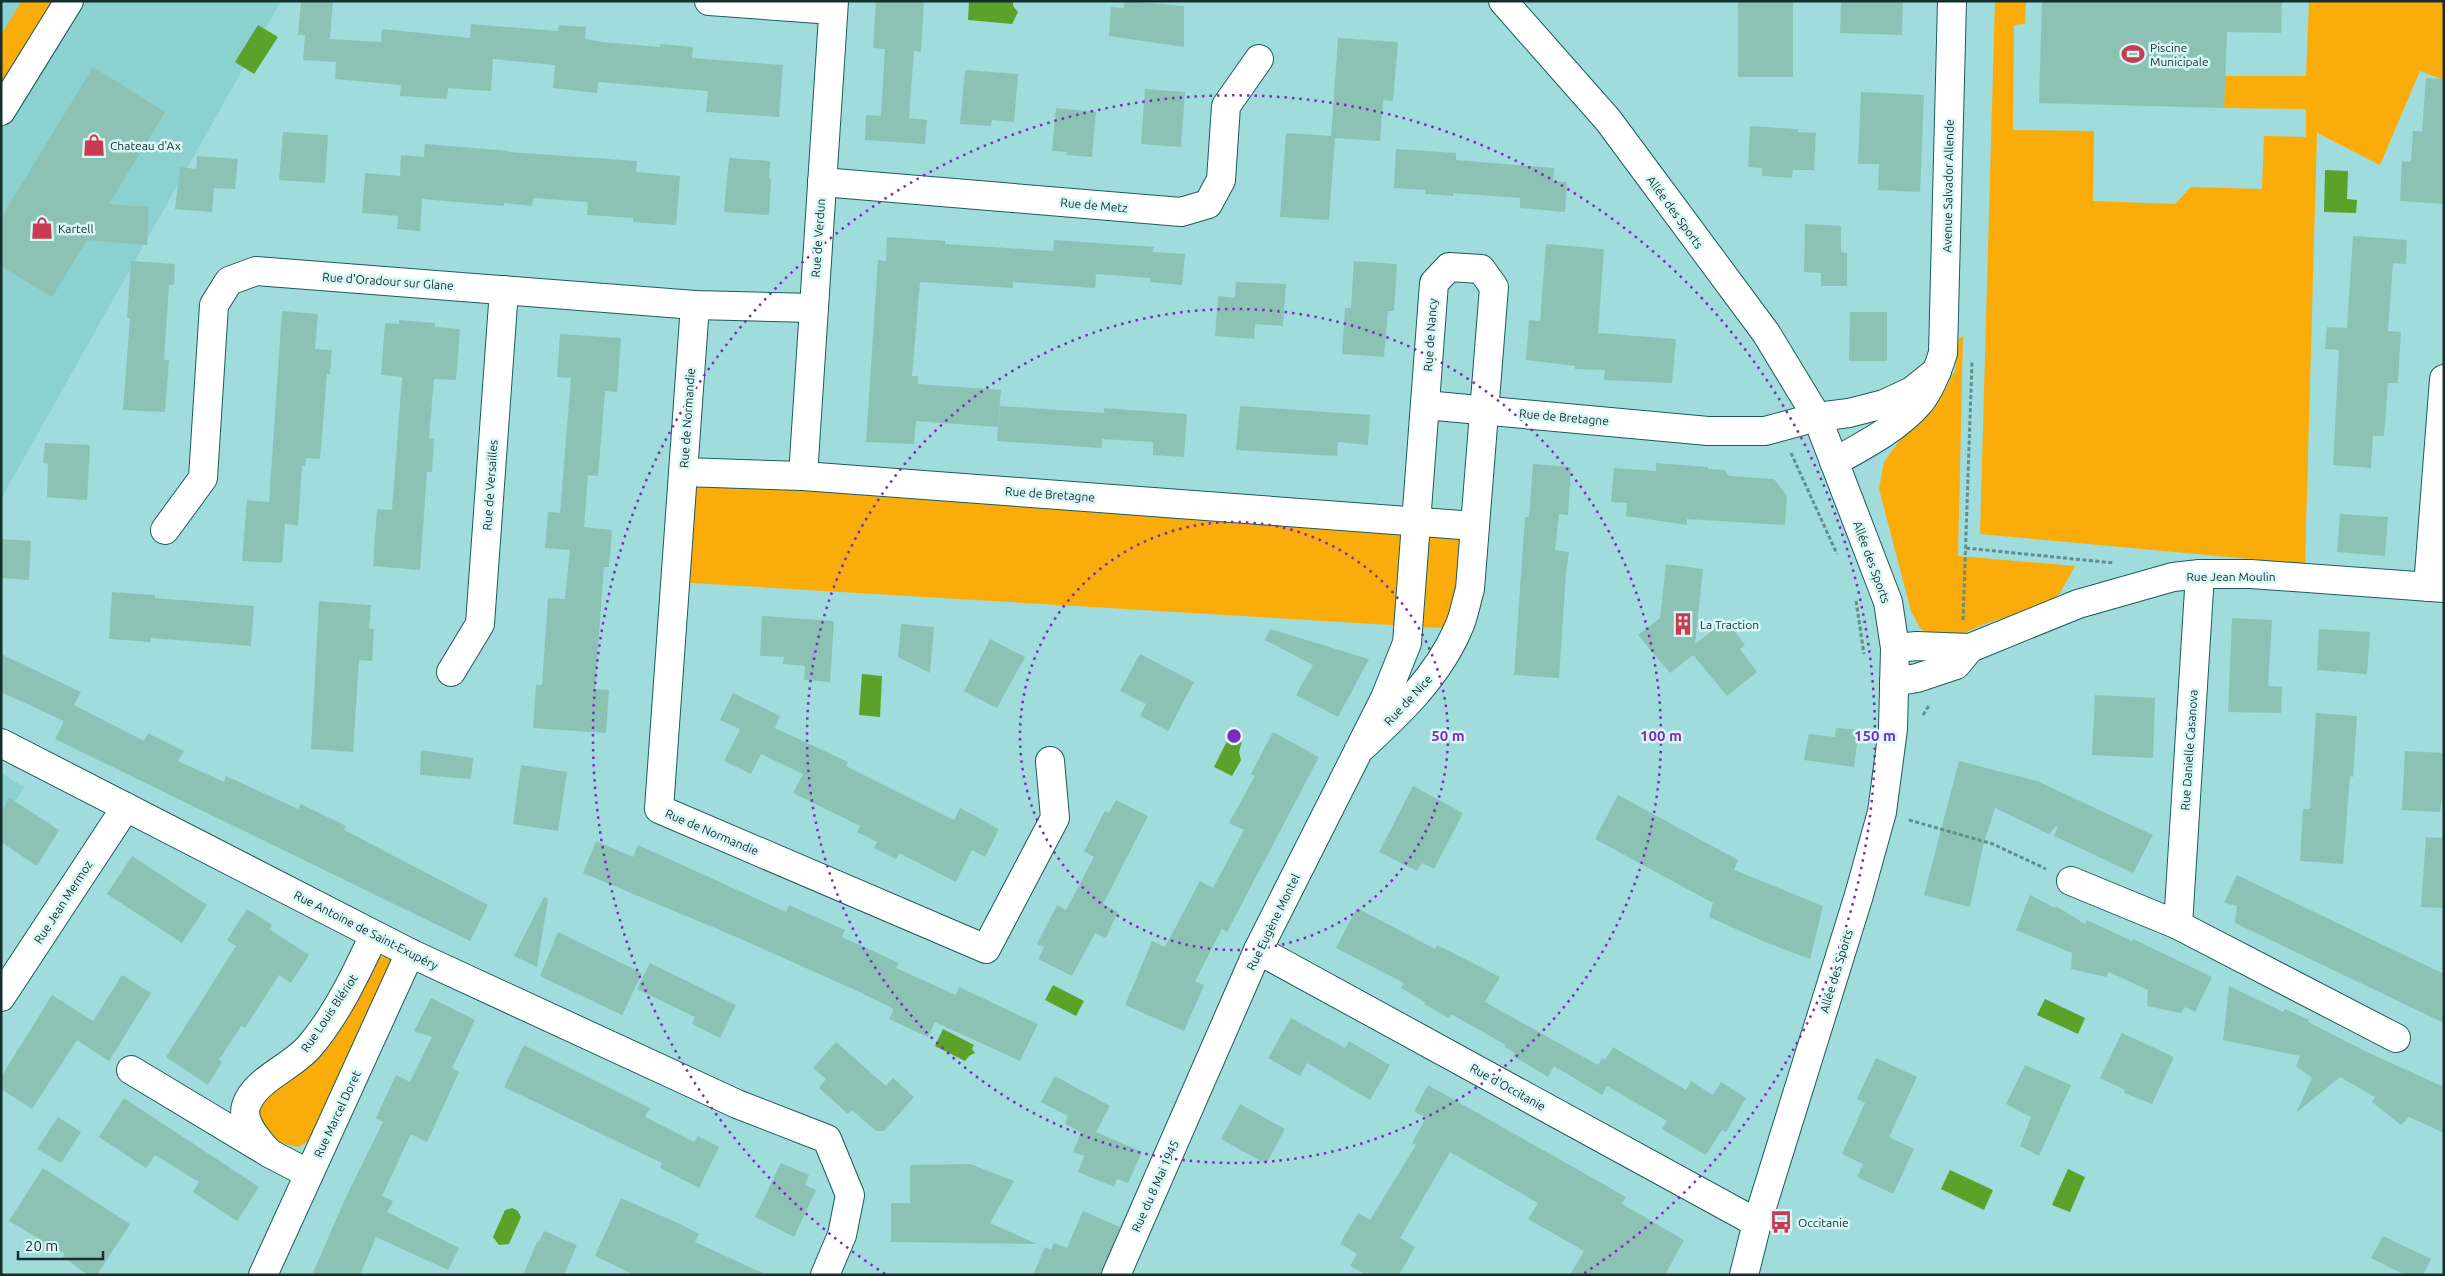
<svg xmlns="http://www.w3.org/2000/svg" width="2445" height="1276" viewBox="0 0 2445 1276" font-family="Ubuntu,sans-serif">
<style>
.built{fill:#8bd1d0}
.green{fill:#faac0a}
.water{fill:#5aa229}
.building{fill:#8bc2b3}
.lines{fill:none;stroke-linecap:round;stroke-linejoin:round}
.minor-casing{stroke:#1d5b5b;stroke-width:30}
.path{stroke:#618d8d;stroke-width:3;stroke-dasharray:4 2.5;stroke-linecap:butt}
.minor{stroke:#fff;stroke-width:28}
.ring{fill:none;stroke:#7b2cbf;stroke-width:2.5;stroke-dasharray:2.5 5}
.labels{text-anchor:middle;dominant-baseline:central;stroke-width:5;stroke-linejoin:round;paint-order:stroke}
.poi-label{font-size:12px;fill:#152e2e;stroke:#d9f7f7;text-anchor:start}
.street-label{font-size:12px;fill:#152e2e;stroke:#d9f7f7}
.centre{fill:#7b2cbf;stroke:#d9f7f7;stroke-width:2.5}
.ring-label{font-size:15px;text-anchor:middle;font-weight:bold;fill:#7b2cbf;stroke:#d9f7f7;stroke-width:5;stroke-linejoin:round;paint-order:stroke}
</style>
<rect width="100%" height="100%" fill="#a0dcdc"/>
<g class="built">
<path d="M1,1H281L1,499Z"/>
<path d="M1,773L24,787L1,824Z"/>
</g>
<g class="green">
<path d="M22,1H54L1,96V35Z"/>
<path d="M1995,1H2026L2025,24L2014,25L2013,130L2094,131L2093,201L2175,204L2191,187L2262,189L2264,136L2306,137V109L2224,108L2225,76H2306L2309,1H2444V80L2420,71L2380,165L2317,133L2305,564L1980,534Z"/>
<path d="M1963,336L1958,556L2075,566L2060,593L2048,604L1987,623L1959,635L1931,636L1920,628L1911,611L1879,489L1884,462L1911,425L1944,392L1955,370L1959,338Z"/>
<path d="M683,472L1475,526L1458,629L675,582Z"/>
<path d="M386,955L391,960L310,1140L299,1147C272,1142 268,1135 256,1112L379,958Z"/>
</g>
<g class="water">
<path d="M969,1L1013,2V6L1018,12L1012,24L968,20Z"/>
<path d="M258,25L278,37L254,74L235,62Z"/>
<path d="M2325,170L2348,171L2347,199L2357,200L2356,213L2324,212Z"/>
<path d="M862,674L882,676L880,717L859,715Z"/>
<path d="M1230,735L1242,741L1239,752L1241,760L1232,776L1214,767Z"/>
<path d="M1053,985L1084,1001L1076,1016L1045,1000Z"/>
<path d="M2045,999L2085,1018L2078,1034L2037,1015Z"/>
<path d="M943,1029L974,1045L972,1049L975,1053L969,1056L965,1061L935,1046Z"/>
<path d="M2068,1169L2085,1177L2070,1212L2052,1205Z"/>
<path d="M1950,1170L1993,1190L1984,1210L1941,1189Z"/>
<path d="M512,1208L518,1211L521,1217L509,1244L499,1245L493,1237L505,1210Z"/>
</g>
<g class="building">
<path d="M301,1H333L330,39L381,42L382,29L470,38L471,24L558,31L559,25L586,27L585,39L602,42L660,47V44L693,47L692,58L783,65L779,117L706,112L708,91L598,82L597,93L553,88L555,65L493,59L491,91L448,88L447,99L400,96L401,85L335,79L336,62L303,60L305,35H298Z"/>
<path d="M876,1H924L921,52L914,51L909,118L927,120L925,144L865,140L866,115L881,116L885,49L873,48Z"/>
<path d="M1124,1L1184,6V47L1109,36L1111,7L1124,8Z"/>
<rect x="1738" y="1" width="55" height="76"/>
<path d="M1841,1H1903L1902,35L1840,33Z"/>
<path d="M2042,1H2282L2281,33L2227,32L2224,108L2039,103Z"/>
<path d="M1338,38L1398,42L1393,101L1383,100L1380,141L1335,138L1329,220L1280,217L1286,133L1331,136Z"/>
<path d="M93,67L165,112L109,204L149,207L147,245L87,240L52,297L1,266V218Z"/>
<path d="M965,70L1018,74L1014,122L992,120L991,126L960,124Z"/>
<path d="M2426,78L2444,79V204L2400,201L2402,161L2411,162L2413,131L2422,132Z"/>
<path d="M1145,89L1185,92L1181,147L1141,144Z"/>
<path d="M1861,92L1924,95L1920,192L1878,190L1879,164H1858Z"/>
<path d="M1056,108L1096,112L1092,157L1066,155L1067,152L1052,151Z"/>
<path d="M1750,126L1798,129V132L1816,133L1814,170H1793L1792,178L1762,176V168L1748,167Z"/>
<path d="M283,132L328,135L325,183L279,180Z"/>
<path d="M425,144L509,151V152L637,161L636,172L680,176L676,225L633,222V218L587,215L588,202L533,198L532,206L504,203V206L422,199L420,231L397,229L398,216L362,213L365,173L400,176L401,155L424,157Z"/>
<path d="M1396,149L1456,153V160L1554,168L1553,181L1567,182L1565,212L1520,208V198L1453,193V196L1425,194V190L1394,188Z"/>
<path d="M197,156L238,159L235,189L214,188L212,212L175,209L180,167L196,169Z"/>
<path d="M729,158L770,161L769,179H771L769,215L724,212Z"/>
<path d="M1805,224L1841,226V252L1847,253V286H1821V273L1804,272Z"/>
<path d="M2353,236L2407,240L2406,264L2393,263L2388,331L2401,332L2398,383H2388L2384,436H2373L2371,468L2333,465L2339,350L2325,349L2327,327L2347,328Z"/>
<path d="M887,237L945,241V244L1053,251L1054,240L1154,247L1153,252L1185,254L1182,285L1150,282V278L1096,274L1095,288L1013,282V288L920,282L912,376H918V384L1001,390L998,427L916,421L914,444L866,442L878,260L886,261Z"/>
<path d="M1546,244L1604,249L1598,333L1676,339L1672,383L1604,380L1605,370L1575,369V366L1526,360L1529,320L1540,321Z"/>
<path d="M131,261L175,264L174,285H169L164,360H169L165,412L123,410L130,318H127Z"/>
<path d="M1354,261L1397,264L1394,311H1388L1384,357L1342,354L1345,308H1351Z"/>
<path d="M1236,282L1286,284L1283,326L1255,324L1254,339L1215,336L1218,296L1235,298Z"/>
<path d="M282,311L318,314L315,349L332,350L330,374H327L320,459L306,458L305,466H302L298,525L285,524L282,563L242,561L247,500L269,502Z"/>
<path d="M1850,312H1887V361H1849Z"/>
<path d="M399,320L435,323V327L460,329L456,380L434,379L429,438L434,439L432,472H427L420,570L373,566L377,509L392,510L402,377L381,375L385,323L399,324Z"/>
<path d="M560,334L621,338L617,392L605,391L598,476L588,475L584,527L612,530L609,567H604L595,689L609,690L606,733L533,728L536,685H542L548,598L565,599L570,550L545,548L548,512L560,513L571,378L557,377Z"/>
<path d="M1000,406L1104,413V408L1187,414L1184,457L1153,455V442L1102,439V448L997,441Z"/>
<path d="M1240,406L1370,415L1368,445L1338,442L1337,456L1236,450Z"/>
<path d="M45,443L90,445L87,500L47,497L48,464L43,463Z"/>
<path d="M1656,463L1708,467V469L1724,470L1729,476L1774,479L1787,496L1785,525L1687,519V525L1626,516L1627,503L1611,502L1614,468L1656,471Z"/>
<path d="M1533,464L1571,467L1568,515L1559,514L1555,550L1569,552L1566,573L1559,678L1514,675L1525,517H1529Z"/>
<path d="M2340,514L2388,517L2385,556L2337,552Z"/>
<path d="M1,539L31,541L29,580L1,578Z"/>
<path d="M1666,564L1703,569L1695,644L1726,620L1745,645L1740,649L1757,672L1727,696L1693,655L1670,673L1638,635L1660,618Z"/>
<path d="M112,592L155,595V598L254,606L251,646L151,638V642L109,639Z"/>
<path d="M319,601L371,605L369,628L374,629L372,661L359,660L353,752L311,749Z"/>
<path d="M762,616L834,621L830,682L804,680L805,666L783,664L784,657L760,656Z"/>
<path d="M2232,618L2272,620L2268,686L2282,687L2281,713L2228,712Z"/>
<path d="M901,624L934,627L930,673L898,657Z"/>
<path d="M1270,629L1369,659L1338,717L1296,695L1313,665L1265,640Z"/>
<path d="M2319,629L2370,632L2367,674L2317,670Z"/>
<path d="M990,639L1025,657L997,708L964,691Z"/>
<path d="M1,654L81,692L74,705L144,741L148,733L184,751L178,761L224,782L226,776L298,809L301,804L346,826L344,830L488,905L470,941L55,739L64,721L1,692Z"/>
<path d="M1140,654L1194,682L1168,731L1140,716L1146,704L1120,691Z"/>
<path d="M733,693L780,716L775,728L848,762L846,766L954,820L960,808L999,829L985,857L972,850L956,882L899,853L896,859L874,848L877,842L857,832L860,826L793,793L803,774L761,754L751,774L724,761L740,729L720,720Z"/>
<path d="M2095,695L2155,698L2153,758L2092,755Z"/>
<path d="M2316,713L2357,716L2353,777L2350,776L2343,864L2300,861L2303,809H2310Z"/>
<path d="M1836,728L1859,730L1854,767L1804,760L1809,734L1835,737Z"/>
<path d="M1273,732L1319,757L1227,932L1222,929L1195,981L1204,985L1184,1031L1125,1005L1152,941L1165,947L1200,881L1213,888L1244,830L1229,823L1255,776L1251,774Z"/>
<path d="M421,750L473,758L471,779L420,775Z"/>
<path d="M2405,751L2444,753V784L2440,812L2402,810Z"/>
<path d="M1959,761L2037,781L2153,835L2133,873L2054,836L2058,827L2056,826L2049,834L1995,808L1983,846L1970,907L1924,895Z"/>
<path d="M521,765L567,772L558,831L513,824Z"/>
<path d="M1413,786L1463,813L1434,869L1422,863L1417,871L1379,852Z"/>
<path d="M1618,795L1738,860L1734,870L1823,906L1810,959L1765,942L1709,917L1713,903L1595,839Z"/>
<path d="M10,798L59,830L37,866L1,842V812Z"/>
<path d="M1116,800L1148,816L1103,904L1118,912L1106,938L1095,933L1072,976L1038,959L1044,947L1037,944L1057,905L1066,910L1094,857L1084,851L1105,811L1109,813Z"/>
<path d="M2426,837L2444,838V908L2421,907Z"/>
<path d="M596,841L633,857L638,845L786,912L789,905L845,930L842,937L899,963L896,968L956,995L959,987L1038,1024L1020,1061L935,1022L928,1037L889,1019L894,1009L853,989L734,936L583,873Z"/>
<path d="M132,856L207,905L182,943L107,894Z"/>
<path d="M2237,875L2444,974V1023L2235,923L2237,906L2224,903Z"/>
<path d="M2030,895L2055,908L2056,906L2085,924L2087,920L2132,941L2133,939L2212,977L2195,1012L2185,1007L2181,1013L2147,1006L2148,990L2109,972L2106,977L2071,969L2072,953L2016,930Z"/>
<path d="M544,897L548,899L537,967L514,956Z"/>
<path d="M1357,908L1435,949L1437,945L1500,977L1485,1002L1598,1065L1602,1058L1605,1060L1613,1047L1686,1090L1691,1081L1713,1095L1721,1082L1746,1098L1726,1132L1722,1130L1706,1155L1662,1129L1667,1121L1607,1086L1602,1095L1554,1066L1548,1077L1513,1056L1515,1053L1505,1047L1506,1045L1451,1014L1449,1018L1424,1004L1425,1002L1401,988L1404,983L1336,948Z"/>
<path d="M247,909L272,925L269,929L309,955L291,983L279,975L245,1028L241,1026L219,1060L222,1062L208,1085L166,1057L236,946L227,940Z"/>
<path d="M558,932L642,973L622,1015L540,976Z"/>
<path d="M650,963L736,1005L720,1038L692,1024L695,1017L637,989Z"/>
<path d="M122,975L151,993L109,1061L77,1040L32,1109L1,1089V1077L52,995L93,1021Z"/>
<path d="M2229,986L2283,1012L2285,1009L2309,1020L2308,1022L2371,1054L2444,1087V1133L2409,1117L2401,1125L2372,1102L2375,1097L2340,1077L2296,1113L2312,1078L2296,1066L2300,1056L2223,1040Z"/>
<path d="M431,998L475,1020L452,1068L459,1072L427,1142L411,1134L382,1196L393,1201L387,1212L459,1248L448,1270L376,1237L360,1275H312L346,1197L383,1122L376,1118L396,1075L410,1082L432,1037L414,1031Z"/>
<path d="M1291,1018L1345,1048L1349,1041L1390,1065L1370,1100L1307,1063L1300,1076L1268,1058Z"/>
<path d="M2122,1033L2174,1057L2152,1104L2124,1093L2125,1090L2100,1078Z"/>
<path d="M836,1042L886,1086L893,1078L914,1097L884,1131H876L852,1110L848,1114L819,1088L826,1079L813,1068Z"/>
<path d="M524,1045L650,1108L645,1117L694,1142L698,1136L719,1147L699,1188L660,1168L662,1163L504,1087Z"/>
<path d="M1876,1058L1917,1077L1889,1137L1914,1149L1893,1194L1857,1177L1863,1164L1842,1154L1865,1103L1857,1099Z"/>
<path d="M2025,1065L2071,1085L2039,1156L2020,1146L2031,1117L2006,1104Z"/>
<path d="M1055,1076L1110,1106L1096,1132L1142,1152L1128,1183L1117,1179L1114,1187L1078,1172L1084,1156L1073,1152L1081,1132L1065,1124L1068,1116L1041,1102Z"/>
<path d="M1428,1085L1626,1197L1622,1204L1684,1240L1665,1275H1570L1584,1251L1528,1219L1538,1203L1450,1152L1400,1238L1415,1247L1399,1275H1367L1350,1266L1357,1254L1340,1244L1358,1213L1370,1220L1416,1145L1412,1143L1426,1118L1414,1111Z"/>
<path d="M124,1098L259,1187L237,1221L193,1192L199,1182L155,1155L146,1168L99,1137Z"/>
<path d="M1240,1104L1285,1129L1266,1164L1221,1139Z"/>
<path d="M58,1117L81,1132L61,1163L37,1149Z"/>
<path d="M781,1163L809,1175L805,1185L816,1190L794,1237L755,1217Z"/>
<path d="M970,1164L1014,1181L990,1223L1037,1244L891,1242V1203H910V1165Z"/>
<path d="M43,1168L130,1224L97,1275H88L63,1257L65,1254L9,1221Z"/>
<path d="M621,1198L680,1224L699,1234L695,1242L767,1275H635L595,1256Z"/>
<path d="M1083,1211L1120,1227L1101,1275H1033L1045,1247L1051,1250L1054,1243L1067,1248Z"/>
<path d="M544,1231L577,1245L564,1275H523L537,1242H539Z"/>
<path d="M2383,1236L2431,1259L2423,1275H2405L2371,1258Z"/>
</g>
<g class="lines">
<defs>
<g id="minor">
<path d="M709,1L833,10"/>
<path d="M1503,1L1608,120L1766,333L1817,417L1888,602L1895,648L1893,729L1882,812L1859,895L1757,1223L1744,1275"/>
<path d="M1,111L69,1"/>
<path d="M822,182L1181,212L1208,204L1221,180L1226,106L1259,59"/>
<path d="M695,305L659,809L986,949L1055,818L1050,761"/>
<path d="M1425,405L1708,431H1765L1817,417L1849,413L1884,404L1912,391L1937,371"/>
<path d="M1834,462C1863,446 1898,428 1920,402C1931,388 1938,369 1943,353L1952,1"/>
<path d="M683,472L803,476L1475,526"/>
<path d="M803,476L834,1"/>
<path d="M165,530L203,478L214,305L229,281L256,271L695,305L814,308"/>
<path d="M2428,587L2444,379"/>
<path d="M1895,648L1917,646L1970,648L2078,604L2173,577L2200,574H2251L2444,588"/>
<path d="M451,672L480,624L504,290"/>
<path d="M1894,682L1917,678L1956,665L1970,648"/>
<path d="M1,743L410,953L737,1104L827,1139L850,1195L842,1235L825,1275"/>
<path d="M2071,881L2178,925L2200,574"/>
<path d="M2178,925L2396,1038"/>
<path d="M1258,950L1757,1223"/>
<path d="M1,997L126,807"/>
<path d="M131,1070L269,1153L309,1174"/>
<path d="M269,1153C259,1141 241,1123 246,1106C255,1079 291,1068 309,1047C336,1016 357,972 374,935"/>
<path d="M263,1275L410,953"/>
<path d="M1116,1275L1258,950L1385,698L1407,643L1434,283L1449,267L1481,269L1494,287L1470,589C1466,602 1464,617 1458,629C1437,678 1397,715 1358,751"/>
</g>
</defs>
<use href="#minor" class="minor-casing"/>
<g class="path">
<path d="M1791,453L1837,554"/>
<path d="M1966,548L2114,563"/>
<path d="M1856,601L1864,654"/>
<path d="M1963,620L1972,362"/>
<path d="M1923,715L1930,704"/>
<path d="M1909,820L1993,844L2046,869"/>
</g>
<use href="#minor" class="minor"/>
</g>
<g class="ring">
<circle cx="1234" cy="736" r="214"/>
<circle cx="1234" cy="736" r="427"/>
<path d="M885 1274A641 641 0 1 1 1583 1274"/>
</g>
<defs>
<symbol id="stadium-bare" viewBox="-9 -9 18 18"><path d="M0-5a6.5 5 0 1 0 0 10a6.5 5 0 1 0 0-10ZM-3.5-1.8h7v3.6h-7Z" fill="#ca3a53" stroke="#d9f7f7" stroke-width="2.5" paint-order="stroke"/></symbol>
<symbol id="shop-bare" viewBox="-9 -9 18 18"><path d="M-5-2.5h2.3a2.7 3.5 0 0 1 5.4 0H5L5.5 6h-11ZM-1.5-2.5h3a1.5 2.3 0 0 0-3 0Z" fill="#ca3a53" stroke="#d9f7f7" stroke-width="2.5" paint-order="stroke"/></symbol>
<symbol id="building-bare" viewBox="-9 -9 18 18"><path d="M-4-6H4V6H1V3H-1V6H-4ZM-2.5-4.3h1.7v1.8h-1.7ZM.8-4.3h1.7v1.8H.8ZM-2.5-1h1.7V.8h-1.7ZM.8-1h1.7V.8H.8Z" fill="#ca3a53" stroke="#d9f7f7" stroke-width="2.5" paint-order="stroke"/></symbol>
<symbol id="bus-bare" viewBox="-9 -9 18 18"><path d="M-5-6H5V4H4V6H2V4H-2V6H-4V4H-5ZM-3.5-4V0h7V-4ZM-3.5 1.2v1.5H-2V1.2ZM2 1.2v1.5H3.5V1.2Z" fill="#ca3a53" stroke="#d9f7f7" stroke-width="2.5" paint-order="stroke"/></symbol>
</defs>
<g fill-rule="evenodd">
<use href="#stadium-bare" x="2117" y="38" width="32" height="32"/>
<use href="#shop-bare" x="78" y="129" width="32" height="32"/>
<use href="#shop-bare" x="26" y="212" width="32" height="32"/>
<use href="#building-bare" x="1667" y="608" width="32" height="32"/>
<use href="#bus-bare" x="1765" y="1206" width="32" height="32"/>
</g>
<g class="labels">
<g class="poi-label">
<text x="2150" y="47">Piscine<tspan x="2150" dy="14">Municipale</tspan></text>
<text x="110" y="145">Chateau d'Ax</text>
<text x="58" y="228">Kartell</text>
<text x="1700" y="624">La Traction</text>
<text x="1798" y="1222">Occitanie</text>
</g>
<g class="street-label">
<text transform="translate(1948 186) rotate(-89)">Avenue Salvador Allende</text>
<text transform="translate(1094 205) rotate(5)">Rue de Metz</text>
<text transform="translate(1675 212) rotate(54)">Allée des Sports</text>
<text transform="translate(818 238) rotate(-86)">Rue de Verdun</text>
<text transform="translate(388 281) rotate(4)">Rue d'Oradour sur Glane</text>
<text transform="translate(1430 335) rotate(-86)">Rue de Nancy</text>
<text transform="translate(1564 417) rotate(5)">Rue de Bretagne</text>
<text transform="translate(687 418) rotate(-86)">Rue de Normandie</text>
<text transform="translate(490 485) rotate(-86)">Rue de Versailles</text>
<text transform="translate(1050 494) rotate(4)">Rue de Bretagne</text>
<text transform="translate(1872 562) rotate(70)">Allée des Sports</text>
<text x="2231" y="576">Rue Jean Moulin</text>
<text transform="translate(1408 700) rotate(-47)">Rue de Nice</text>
<text transform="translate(2189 750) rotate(-86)">Rue Danielle Casanova</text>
<text transform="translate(712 832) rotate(23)">Rue de Normandie</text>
<text transform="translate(63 902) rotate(-57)">Rue Jean Mermoz</text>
<text transform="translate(1273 922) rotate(-64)">Rue Eugène Montel</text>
<text transform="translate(366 930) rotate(27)">Rue Antoine de Saint-Exupéry</text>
<text transform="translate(1836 971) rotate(-73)">Allée des Sports</text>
<text transform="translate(329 1013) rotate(-56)">Rue Louis Blériot</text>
<text transform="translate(1508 1087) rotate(29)">Rue d'Occitanie</text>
<text transform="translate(337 1114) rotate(-65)">Rue Marcel Doret</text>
<text transform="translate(1155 1186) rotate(-66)">Rue du 8 Mai 1945</text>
</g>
</g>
<circle cx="1234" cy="736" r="8" class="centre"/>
<g class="ring-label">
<text x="1448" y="741">50 m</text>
<text x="1661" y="741">100 m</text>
<text x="1875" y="741">150 m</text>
</g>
<rect width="2445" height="1276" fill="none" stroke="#152e2e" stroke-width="5"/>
<path d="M18 1251v8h85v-8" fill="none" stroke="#152e2e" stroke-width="2.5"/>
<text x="25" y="1251" font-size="15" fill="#152e2e" stroke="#d9f7f7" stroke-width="4" paint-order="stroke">20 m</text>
</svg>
